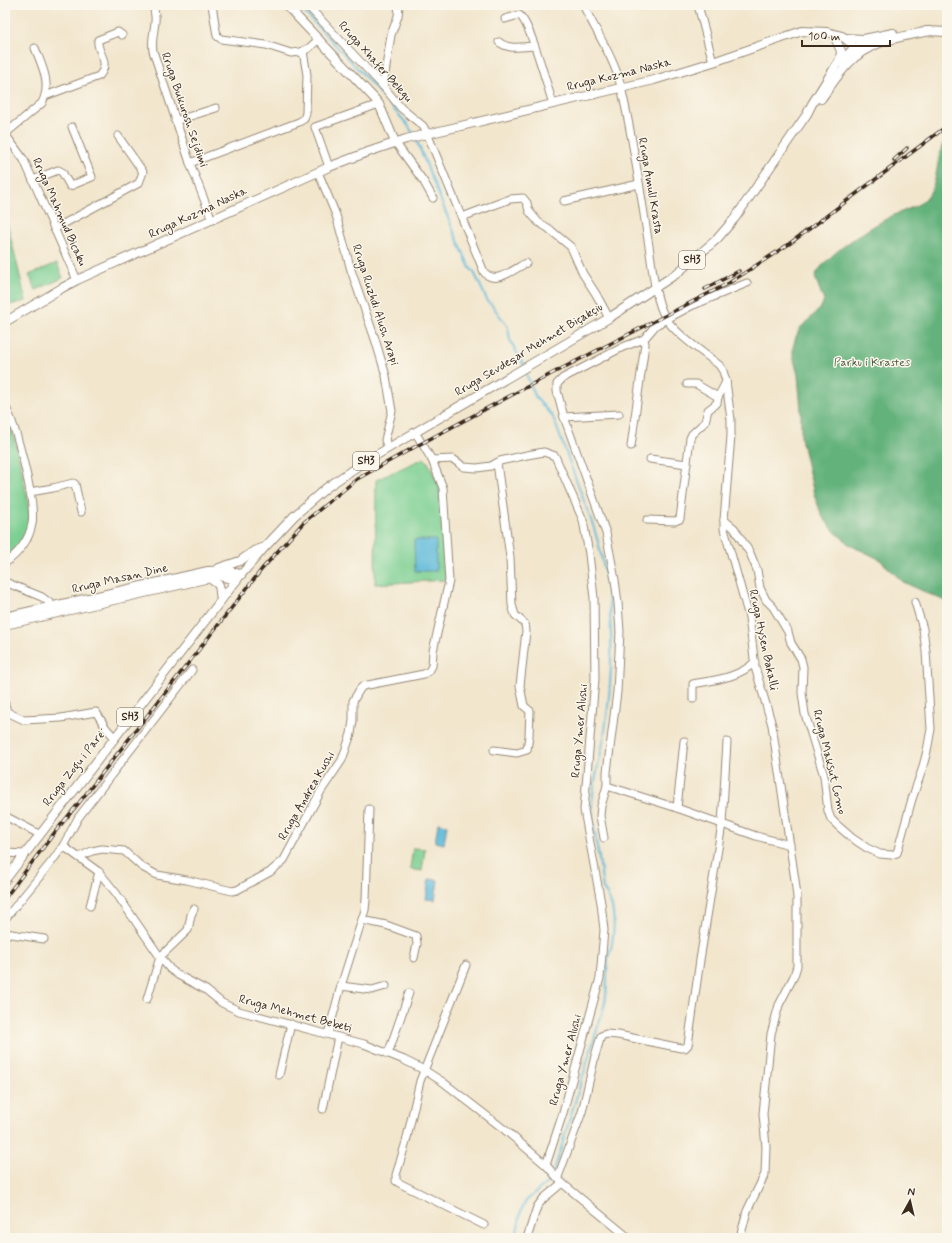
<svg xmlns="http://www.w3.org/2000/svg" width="952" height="1243" viewBox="0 0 952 1243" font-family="Mynerve,sans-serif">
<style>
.green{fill:#7bcf92;stroke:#5b7c58}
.forest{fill:#64b27c;stroke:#506e4d}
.water{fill:#5cb9da;stroke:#4c727c}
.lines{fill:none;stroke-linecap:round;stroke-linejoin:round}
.stream{stroke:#5cb9da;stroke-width:2}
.minor-casing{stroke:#968876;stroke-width:9}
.major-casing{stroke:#968876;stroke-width:10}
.minor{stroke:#fff;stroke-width:7}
.major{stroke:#fff;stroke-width:8}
.rail-casing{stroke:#3b2a1e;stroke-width:3.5}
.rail{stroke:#fbf7ec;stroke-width:2;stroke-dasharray:6;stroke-linecap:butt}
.labels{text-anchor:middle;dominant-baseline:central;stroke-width:3;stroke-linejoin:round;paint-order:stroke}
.shield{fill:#fbf7ec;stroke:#75685c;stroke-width:1}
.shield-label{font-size:11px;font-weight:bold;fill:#3b2a1e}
.street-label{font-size:12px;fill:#3b2a1e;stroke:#fbf7ec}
.park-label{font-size:12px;fill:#4e5c41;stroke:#fbf7ec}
</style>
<rect width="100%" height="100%" fill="#fbf7ec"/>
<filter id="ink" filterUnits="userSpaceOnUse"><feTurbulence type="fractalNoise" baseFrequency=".025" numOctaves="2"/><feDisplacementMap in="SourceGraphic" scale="8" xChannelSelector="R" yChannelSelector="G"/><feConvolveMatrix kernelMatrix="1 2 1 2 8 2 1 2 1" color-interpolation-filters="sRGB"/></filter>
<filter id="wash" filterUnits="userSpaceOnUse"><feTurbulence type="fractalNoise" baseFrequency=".012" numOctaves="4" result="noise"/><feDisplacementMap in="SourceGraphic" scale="16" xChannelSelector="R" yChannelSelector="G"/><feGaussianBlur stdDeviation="0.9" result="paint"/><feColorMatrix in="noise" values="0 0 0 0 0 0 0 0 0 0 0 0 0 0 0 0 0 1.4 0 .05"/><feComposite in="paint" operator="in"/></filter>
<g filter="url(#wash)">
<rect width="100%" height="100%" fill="#f2e6cd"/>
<g class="green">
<path d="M5,214L26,301L5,306Z"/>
<path d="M57,263L63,278L36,290L29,275Z"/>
<path d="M5,410C13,431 18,453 23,476C26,493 32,510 28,527C24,541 15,551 5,559Z"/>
<path d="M424,458L428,462L440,488L446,580L375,584L376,480Z"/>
<path d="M413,848L425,849L422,871L410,869Z"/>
</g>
<path class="forest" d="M947,137V602L903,582L879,559L850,545L834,531L822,516L814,494L801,438V410L798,375L793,356V347L796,337L800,328L820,309L824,301L815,277C823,256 873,225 894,215C901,212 917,206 922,202C942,186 933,156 947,137Z"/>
<g class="water">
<path d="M414,540H436V571H415Z"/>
<path d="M438,823L447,825L444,844L435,842Z"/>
<path d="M429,879L438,880L435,900L426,899Z"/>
</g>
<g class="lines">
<g class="stream">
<path d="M298,5L360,71L407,124L414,135"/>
<path d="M416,139L451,225L470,268L474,272L487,300L494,308L508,327L510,340L521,360L524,367"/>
<path d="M525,371L536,398L553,417L594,528C614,593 615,663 605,730C602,755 593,780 592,805C592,820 595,833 597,847C600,861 601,875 603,889C615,903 615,926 612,944C611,949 609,954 608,959C606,973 608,988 605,1003L554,1171"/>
<path d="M516,1238L521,1211L526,1201L550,1180L552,1175"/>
</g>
</g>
</g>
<g filter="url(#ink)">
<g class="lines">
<defs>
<g id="minor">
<path d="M152,5C160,20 150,34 153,51L190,163L212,220"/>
<path d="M212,5L217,36L221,39L266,45L291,53L301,52L309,48L319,39"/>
<path d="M307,5L383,86L401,108L423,126L427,133L484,272C495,286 514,269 526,263"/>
<path d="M583,5C595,29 616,62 621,87C633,137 640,189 648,240C652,262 654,298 665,317C675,334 703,352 719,365L723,371L726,381L731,420V436L724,520V529L749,617L755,667L772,725L795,880L797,897V966L794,976L779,1005L771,1034L763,1114L766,1147L765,1174L747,1211L740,1238"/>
<path d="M698,5L713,62"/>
<path d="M505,19L519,15C530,21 548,89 553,104"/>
<path d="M499,42C509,50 521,47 534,46"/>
<path d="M383,86L391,35L398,16L399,5"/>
<path d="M45,96L99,76C112,61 96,53 98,40L118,32L122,35"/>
<path d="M175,121L216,108"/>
<path d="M5,134L24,160L77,280"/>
<path d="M5,134L42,103C52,84 42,66 35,48"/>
<path d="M395,142L424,182L433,198"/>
<path d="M190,163L299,122L304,119L306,113L307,75L303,51"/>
<path d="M329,167L315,127L379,104"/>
<path d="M318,172L336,215L351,270L375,339L386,376L392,411L385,440L388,448"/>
<path d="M33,180L58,170L62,172L70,186L92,177L72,127"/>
<path d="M564,201L639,184"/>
<path d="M462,217L510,199L523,198L527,203L529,211L538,222L548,228L571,247L583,274L596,294L609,318"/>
<path d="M54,229L139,183L143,172L141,169L118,136"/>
<path d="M687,384H696L718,397"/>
<path d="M5,406C16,425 36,502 32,524C29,540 19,553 5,563"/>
<path d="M564,417L619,414"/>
<path d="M415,432L432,460L453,459L464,467L477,468L491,466L500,461L527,455L544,452L555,456L583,520L589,554L594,598L595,679L584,810L601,903L604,930L600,978L563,1113L546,1165"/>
<path d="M631,446L645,344L644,339"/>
<path d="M650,459L687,464"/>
<path d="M30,492L53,488L73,483L75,484L81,512"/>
<path d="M647,520L675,521L680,519L690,438L692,434L705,422L708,410L717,403L718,397L726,382"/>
<path d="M724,520L734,528L750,553L757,570L760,588L766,600L773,607L788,632L791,643L801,659L803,667L802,693L805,714L824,776L828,811L831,819L837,825L852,838L867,848L880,854L891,855L897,853L912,799L922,770L927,751L931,729L926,651L923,629L915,602"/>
<path d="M5,582L42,597L50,603L51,607"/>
<path d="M693,699V684C715,680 738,678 755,662"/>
<path d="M5,704L7,712L24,720L61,718L96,712L106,728L114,737"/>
<path d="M494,750L517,753L527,750L529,736L530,711L524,706L520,686L526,631L525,624L515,615L512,605L510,557L497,463"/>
<path d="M607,786L674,807L756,836L790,845"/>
<path d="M677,808L684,741"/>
<path d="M5,816L39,834"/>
<path d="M604,838L600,816L601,806L607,786V772L617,692L620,632L618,603L615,580L606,533L564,417L557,391V384L563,378L623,347L644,339L656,325L691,306L747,283"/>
<path d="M63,846L99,872L116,893L160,957L170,969L178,975L206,990L222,1003L239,1011L364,1044L404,1060L424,1070L443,1082L505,1130L546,1165L562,1183L629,1238"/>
<path d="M5,853L25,854"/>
<path d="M79,857L92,851L102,849L124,851L142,867L157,875L187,880L232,891L237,890L270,872L284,860L321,791L342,760L351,734L353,720V701L360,689L363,686L424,674L429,671L432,666L433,651L449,581L443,488L432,460"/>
<path d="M90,906L99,872"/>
<path d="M5,919L53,860L63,846L78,818L192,670"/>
<path d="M362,920L386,925L416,936L417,944L414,958"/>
<path d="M5,933L44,939"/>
<path d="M466,965L420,1081L406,1142L396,1175V1181L401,1184L484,1225"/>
<path d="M341,986L372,990L386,986"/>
<path d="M147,999L160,957L188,930L191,915L194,909"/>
<path d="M328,1034L341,986L365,910L366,900L369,809"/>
<path d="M388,1054L409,993"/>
<path d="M279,1075L291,1024"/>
<path d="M323,1109L338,1037"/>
<path d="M558,1177L582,1112L595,1056L601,1036L606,1034L618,1035L681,1048H685L688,1045L700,960L722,824L727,742"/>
<path d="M527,1238L537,1207L543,1199L562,1183"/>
</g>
<g id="major">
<path d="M286,5L374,98L379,104L395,142"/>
<path d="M926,31L947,32"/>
<path d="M845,38L864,39L893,33"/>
<path d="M840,62L854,48L871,40"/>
<path d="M821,99C830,87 838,74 849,63C870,40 901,37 930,31"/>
<path d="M5,322L62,288L77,280L329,167L368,152L406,139L654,80L713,62L802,31L827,32L842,36L851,43L858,55"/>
<path d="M219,568L240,561L254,551L262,548"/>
<path d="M209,578L219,585L221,600"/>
<path d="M5,617L208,571C218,570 232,569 241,575"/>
<path d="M5,625L214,577L219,576L237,580"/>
<path d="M5,880L239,577L265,547L294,516L326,488L358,466L609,318L676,274L717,239L735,218L807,114L812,104L840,59L841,51L836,40"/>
</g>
</defs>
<use href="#minor" class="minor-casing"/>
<use href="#major" class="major-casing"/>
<use href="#minor" class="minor"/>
<use href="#major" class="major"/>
<defs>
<g id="rail">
<path d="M894,160L907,148"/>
<path d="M705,289L739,271"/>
<path d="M5,898L55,832L78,804L262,569L303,523L357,479L411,449L551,374L729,283L789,244L947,126"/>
</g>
</defs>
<use href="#rail" class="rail-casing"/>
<use href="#rail" class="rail"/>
</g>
</g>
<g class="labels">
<g class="shield">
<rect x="679" y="251" width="26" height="18" rx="3"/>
<rect x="353" y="452" width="26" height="18" rx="3"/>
<rect x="117" y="708" width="26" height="18" rx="3"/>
</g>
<g class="shield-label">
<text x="692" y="260">SH3</text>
<text x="366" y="461">SH3</text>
<text x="130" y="717">SH3</text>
</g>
<g class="street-label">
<text transform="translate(375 62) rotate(48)">Rruga Xhafer Belegu</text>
<text transform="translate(619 75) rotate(-14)">Rruga Kozma Naska</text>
<text transform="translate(184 110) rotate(71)">Rruga Bukurosh Sejdimi</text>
<text transform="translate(650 186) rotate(80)">Rruga Amull Krasta</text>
<text transform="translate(59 212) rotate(66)">Rruga Mahmud Bicaku</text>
<text transform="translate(198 213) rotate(-25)">Rruga Kozma Naska</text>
<text transform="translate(375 305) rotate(72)">Rruga Ruzhdi Alush Arapi</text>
<text transform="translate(529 350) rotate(-31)">Rruga Sevdeqar Mehmet Biçakçiu</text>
<text transform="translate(120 579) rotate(-13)">Rruga Masan Dine</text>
<text transform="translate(763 640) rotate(78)">Rruga Hysen Bakalli</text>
<text transform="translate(580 731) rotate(-85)">Rruga Ymer Alushi</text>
<text transform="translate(829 762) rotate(76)">Rruga Maksut Como</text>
<text transform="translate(74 769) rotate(-52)">Rruga Zogu i Parë</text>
<text transform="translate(307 796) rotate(-60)">Rruga Andrea Kushi</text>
<text transform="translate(295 1014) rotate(15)">Rruga Mehmet Bebeti</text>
<text transform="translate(566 1060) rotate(-75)">Rruga Ymer Alushi</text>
</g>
<g class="park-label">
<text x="872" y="363">Parku i Krastes</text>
</g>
</g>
<rect width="952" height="1243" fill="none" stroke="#fbf7ec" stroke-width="20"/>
<g transform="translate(910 1201) rotate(8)" stroke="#fbf7ec" stroke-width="3" paint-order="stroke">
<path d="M0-3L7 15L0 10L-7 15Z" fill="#3b2a1e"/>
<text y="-6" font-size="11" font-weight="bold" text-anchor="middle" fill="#3b2a1e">N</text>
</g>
<path d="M802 40v6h88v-6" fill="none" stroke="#3b2a1e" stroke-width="2"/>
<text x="808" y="40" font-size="12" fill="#3b2a1e" stroke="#fbf7ec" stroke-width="3" paint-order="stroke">100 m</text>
</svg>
